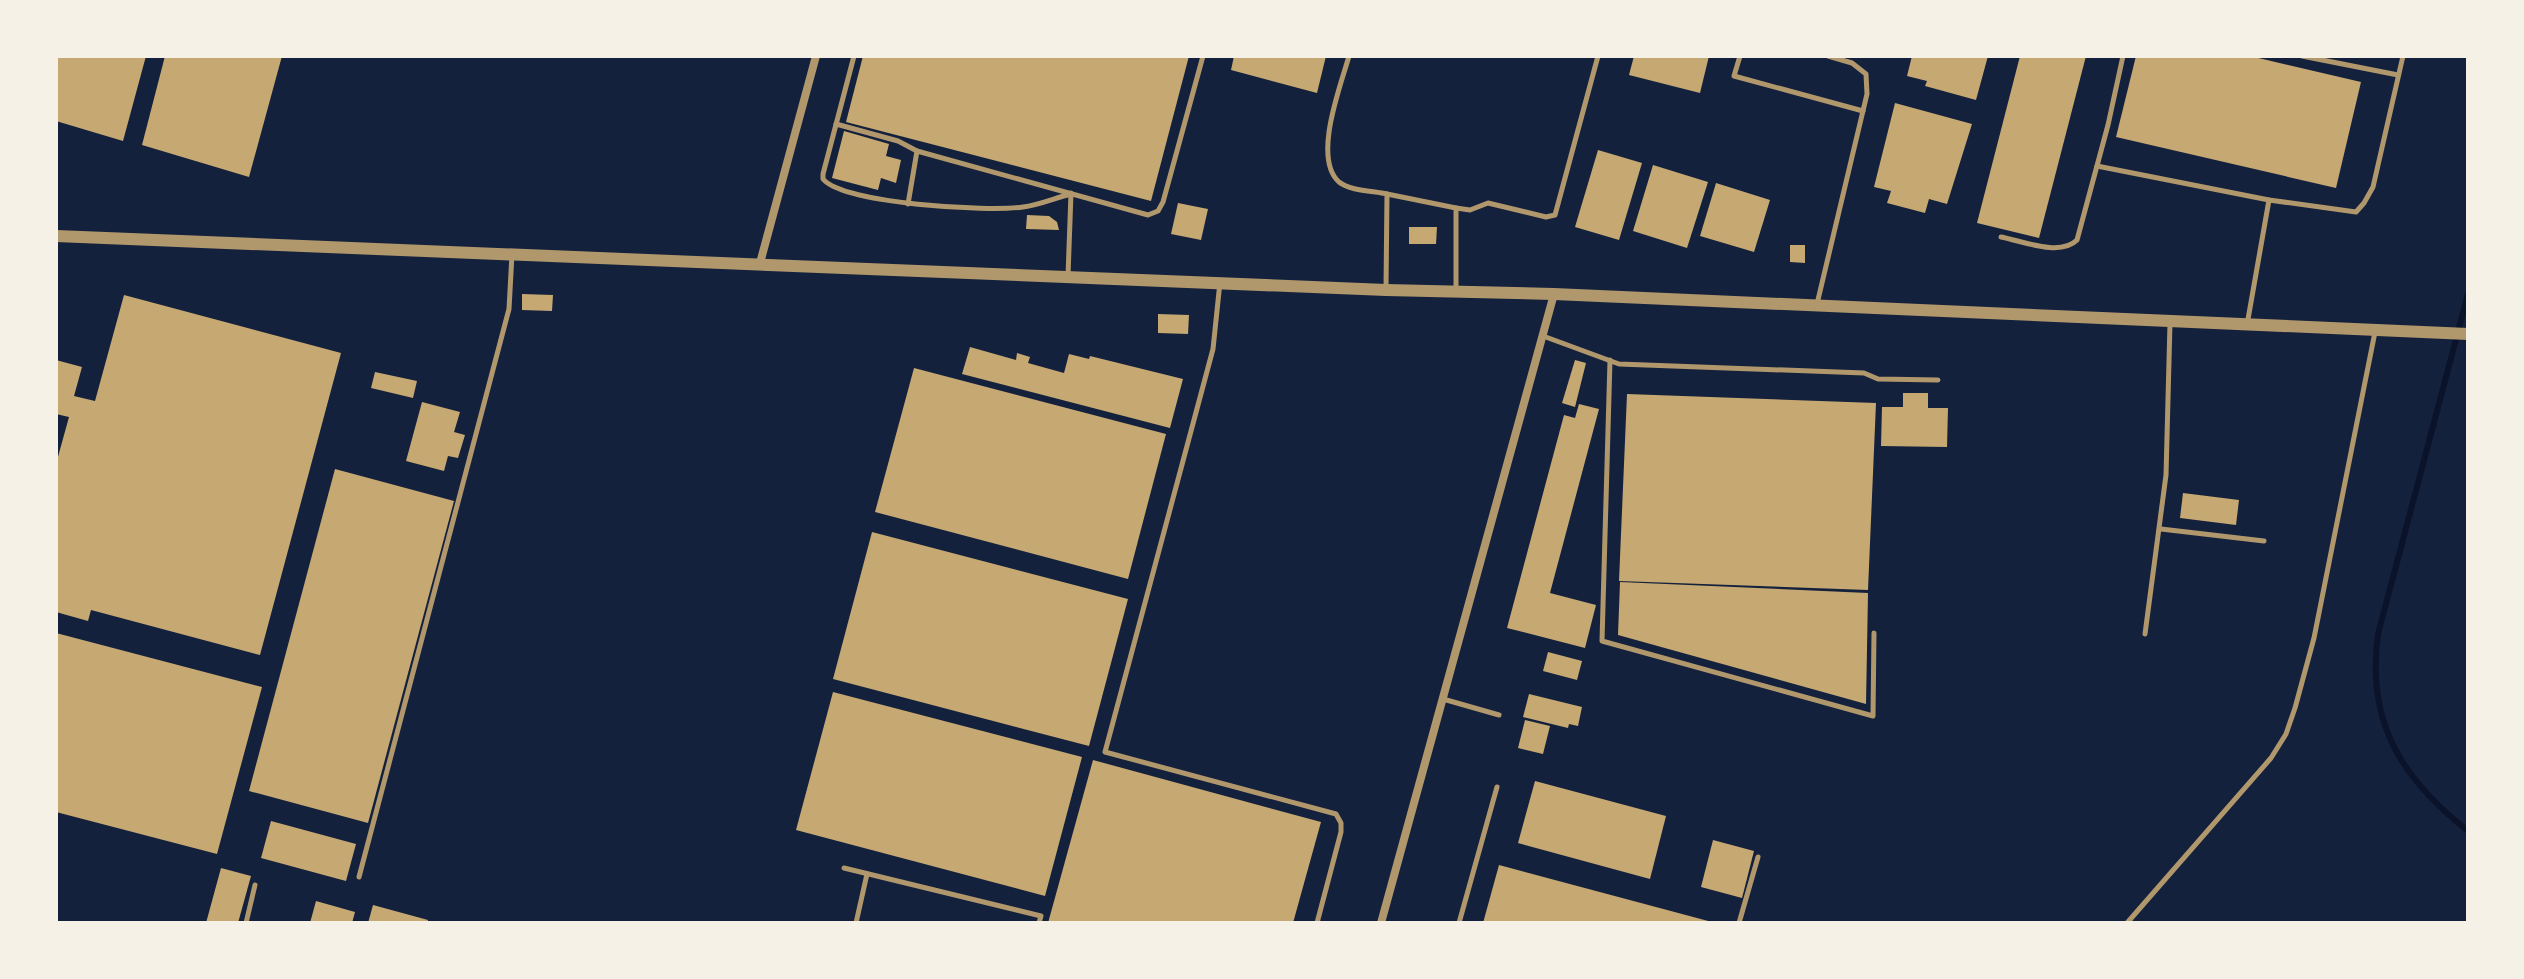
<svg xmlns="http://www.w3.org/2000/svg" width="2524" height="979" viewBox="0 0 2524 979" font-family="Commissioner,sans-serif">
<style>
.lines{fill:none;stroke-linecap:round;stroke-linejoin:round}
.stream{stroke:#0b132b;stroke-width:6}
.building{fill:#c6a872}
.service{stroke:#b1986c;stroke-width:5}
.minor{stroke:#b1986c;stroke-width:8}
.tertiary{stroke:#b1986c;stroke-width:12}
</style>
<rect width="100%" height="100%" fill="#14213d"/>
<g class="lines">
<path class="stream" d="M2468,294L2378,634C2366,722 2401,778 2468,831"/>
</g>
<g class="building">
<path d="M56,56H146L123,141L56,121Z"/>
<path d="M165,56H282L249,177L142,145Z"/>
<path d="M863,56H1189L1151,201L846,122Z"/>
<path d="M1234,56H1326L1317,93L1231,70Z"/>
<path d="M1634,56H1709L1700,93L1629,75Z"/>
<path d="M1912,56H1988L1976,100L1925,86L1927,81L1907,76Z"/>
<path d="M2020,56H2086L2039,238L1977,223Z"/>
<path d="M2136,56H2250L2361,82L2336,188L2116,137Z"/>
<path d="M1895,103L1972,124L1947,204L1929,199L1925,213L1887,203L1891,191L1874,187Z"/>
<path d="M844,131L889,144L886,156L901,160L896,183L881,178L878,190L832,178Z"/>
<path d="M1598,150L1642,163L1619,240L1575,227Z"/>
<path d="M1653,165L1708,182L1687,248L1633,231Z"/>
<path d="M1716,183L1770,200L1754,252L1700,236Z"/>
<path d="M1178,203L1208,209L1201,240L1171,234Z"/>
<path d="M1027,215L1049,216L1057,222L1059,230L1026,229Z"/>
<path d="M1409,227H1437L1436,244H1409Z"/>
<path d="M1790,245H1805V263L1790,262Z"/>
<path d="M522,294L553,295L552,311L522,310Z"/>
<path d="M124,295L341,353L260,655L91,610L88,621L56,612V464L69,417L56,414V360L82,367L74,396L95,401Z"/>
<path d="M1158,314L1189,315L1188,334L1158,333Z"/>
<path d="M970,347L1016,360L1017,353L1030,357L1028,363L1064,373L1069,354L1089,359L1090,356L1183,379L1170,428L962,374Z"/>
<path d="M1575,360L1586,363L1575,407L1562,403Z"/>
<path d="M914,368L1166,434L1128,579L875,512Z"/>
<path d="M375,372L417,381L413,398L371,388Z"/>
<path d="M1903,393H1928V408H1948L1947,447L1881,446L1882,407H1903Z"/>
<path d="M1627,394L1876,403L1868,590L1619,581Z"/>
<path d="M422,402L460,412L454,432L465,435L458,458L448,456L444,471L406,461Z"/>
<path d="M1579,404L1599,409L1550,593L1596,605L1585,648L1507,628L1564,415L1575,418Z"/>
<path d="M335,469L454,501L368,823L249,791Z"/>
<path d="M2183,493L2239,500L2236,525L2180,518Z"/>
<path d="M872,532L1128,599L1089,746L833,679Z"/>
<path d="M1620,582L1868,593L1866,704L1618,635Z"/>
<path d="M56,633L262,687L217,854L56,812Z"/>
<path d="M1548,652L1582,661L1577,680L1543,671Z"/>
<path d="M833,692L1082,757L1045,896L796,830Z"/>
<path d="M1529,694L1582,707L1578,726L1569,724L1568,728L1523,717Z"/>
<path d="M1525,720L1550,726L1543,754L1518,748Z"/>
<path d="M1093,760L1321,822L1293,923H1048Z"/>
<path d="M1535,781L1666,816L1650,879L1518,843Z"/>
<path d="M271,821L356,844L346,881L261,858Z"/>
<path d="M1713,840L1754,851L1742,898L1701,887Z"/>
<path d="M1499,865L1712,922L1711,923H1483Z"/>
<path d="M221,868L251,876L238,923H206Z"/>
<path d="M316,901L355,912L352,923H310Z"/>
<path d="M373,905L428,920L427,923H368Z"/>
</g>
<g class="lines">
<g class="service">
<path d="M854,56L823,174V179C844,204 988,212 1023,207C1039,205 1055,198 1071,194"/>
<path d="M1349,56C1341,85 1312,158 1339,182C1350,191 1374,191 1387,194L1386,288"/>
<path d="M1740,56L1734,76L1863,111"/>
<path d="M2302,56L2398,75"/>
<path d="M836,124L898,141L917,151L1148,215L1158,211L1163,202L1203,56"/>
<path d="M2097,166L2269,200L2356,212L2364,203L2373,187L2403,56"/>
<path d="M1387,194L1456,208V289"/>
<path d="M908,204L917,151"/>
<path d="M1456,208L1470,210L1488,203L1546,217L1555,215L1598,56"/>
<path d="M2001,237C2022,241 2060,257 2077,240L2108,125L2123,56"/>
<path d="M1068,276L1071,193"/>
<path d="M1220,282L1213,349L1105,752L1336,814L1341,823V832L1317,923"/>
<path d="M1817,304L1867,94L1866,74L1852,63L1828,56"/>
<path d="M2247,325L2269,200"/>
<path d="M1543,336L1619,364L1864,373L1878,379L1938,380"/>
<path d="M1610,360L1602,641L1873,716L1874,633"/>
<path d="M2161,529L2264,541"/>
<path d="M2145,634L2166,475L2170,323"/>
<path d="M1443,699L1499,715"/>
<path d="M844,868L1041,916L1039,923"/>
<path d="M359,877L509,309L512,254"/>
<path d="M246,923L255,885"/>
<path d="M856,923L867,874"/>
<path d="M1459,923L1497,787"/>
<path d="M1739,923L1758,857"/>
<path d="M2127,923L2271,758L2286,734L2295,708L2314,638L2375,332"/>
</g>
<g class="minor">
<path d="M760,263L816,56"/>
<path d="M1381,923L1554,294"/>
</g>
<path class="tertiary" d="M56,236L1386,290L1554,294L2468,334"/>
</g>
<rect width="2524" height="979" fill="none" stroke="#f6f1e7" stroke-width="116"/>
</svg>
